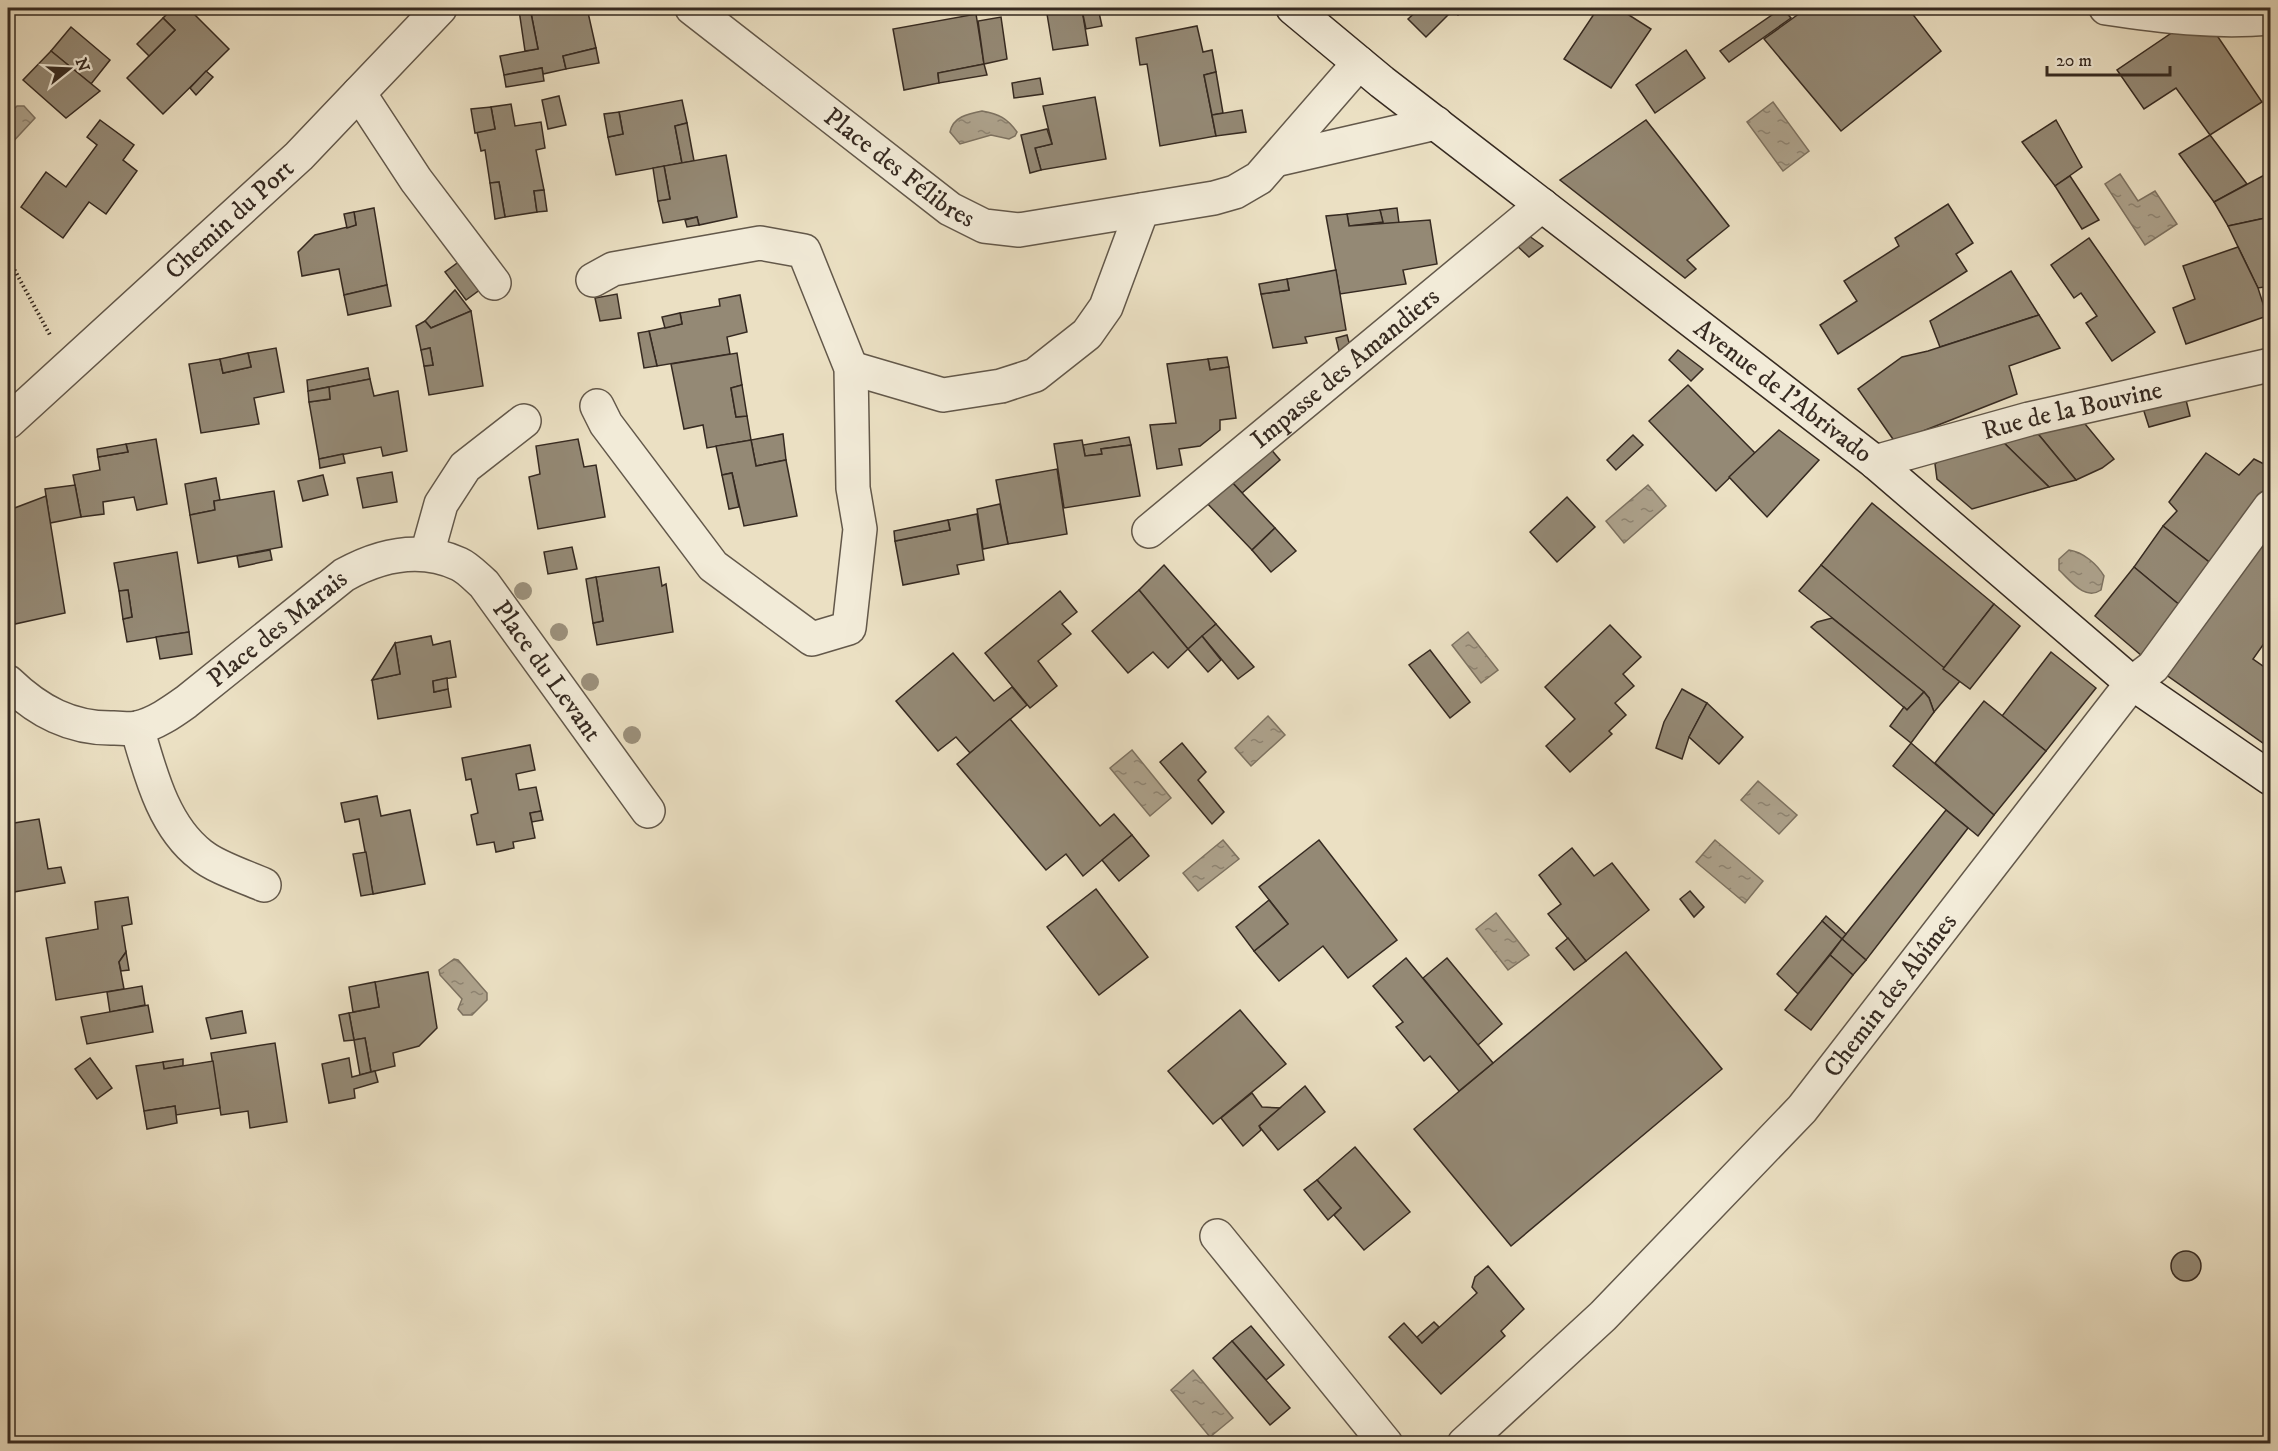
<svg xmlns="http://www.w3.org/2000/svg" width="2278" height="1451" viewBox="0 0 2278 1451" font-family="'IM FELL DW Pica',serif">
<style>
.water{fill:url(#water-ripples);stroke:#7d7261;stroke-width:1.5}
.building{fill:#948975;stroke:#362a21;stroke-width:1.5}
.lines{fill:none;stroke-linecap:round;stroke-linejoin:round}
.street-casing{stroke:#63584a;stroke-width:36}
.secondary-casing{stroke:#362a21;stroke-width:36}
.path{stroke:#362a21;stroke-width:4;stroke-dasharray:1.5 3;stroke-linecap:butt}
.street{stroke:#f2ebd8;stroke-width:33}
.secondary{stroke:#f2ebd8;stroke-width:33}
.tree{fill:#9c917c}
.labels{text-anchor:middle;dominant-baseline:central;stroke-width:4.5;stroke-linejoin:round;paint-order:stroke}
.street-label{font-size:26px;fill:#362a21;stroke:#f2ebd8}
</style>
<defs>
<pattern id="water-ripples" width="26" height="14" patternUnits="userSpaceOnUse" patternTransform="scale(1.5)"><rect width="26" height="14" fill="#ada28c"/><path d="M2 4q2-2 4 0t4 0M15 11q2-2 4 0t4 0" fill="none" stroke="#8e8472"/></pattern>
</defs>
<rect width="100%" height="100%" fill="#ebe0c3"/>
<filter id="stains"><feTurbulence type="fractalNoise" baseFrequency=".00333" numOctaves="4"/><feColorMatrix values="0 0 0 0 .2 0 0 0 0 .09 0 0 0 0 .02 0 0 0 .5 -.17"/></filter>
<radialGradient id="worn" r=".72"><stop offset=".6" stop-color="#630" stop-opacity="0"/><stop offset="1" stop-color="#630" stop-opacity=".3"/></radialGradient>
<g class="water">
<path d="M1773,102L1809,151L1783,171L1747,122Z"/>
<path d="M17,106H24L35,118L8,147V115Z"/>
<path d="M982,111C999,114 1007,118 1017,132L1015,136L1009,139L991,135L960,144L950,132C953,117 967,114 982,111Z"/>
<path d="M2120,174L2138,201L2155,191L2177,224L2145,245L2105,184Z"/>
<path d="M1648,485L1666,506L1624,543L1606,521Z"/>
<path d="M2069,550C2083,552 2097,564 2104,576L2101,590C2085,601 2071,581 2059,570V559Z"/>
<path d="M1468,632L1498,670L1481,683L1452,645Z"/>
<path d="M1268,716L1285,735L1251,766L1235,748Z"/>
<path d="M1132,750L1171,798L1150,816L1110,768Z"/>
<path d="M1758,781L1797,815L1779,834L1741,800Z"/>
<path d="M1223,840L1239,859L1198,891L1183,873Z"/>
<path d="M1715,840L1763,881L1745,903L1696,862Z"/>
<path d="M1496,913L1529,955L1508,970L1476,929Z"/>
<path d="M454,959L458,960L487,993V1000L472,1015H463L458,1009L462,999L440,975L439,970Z"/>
<path d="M1193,1370L1233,1418L1210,1437L1171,1390Z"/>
</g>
<g class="building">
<path d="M173,8H188L229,49L163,114L127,78L175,30L163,18Z"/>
<path d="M530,8H587L596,48L563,56L566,69L543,74L542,68L504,75L500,56L538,49Z"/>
<path d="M530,8L538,49L525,51L519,10Z"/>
<path d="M1046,8H1096L1082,10L1088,45L1053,50Z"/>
<path d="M1098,8L1102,26L1086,29L1082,10Z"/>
<path d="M1420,8H1466L1458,15L1453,10L1426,37L1408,19Z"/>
<path d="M1598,8H1618L1651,29L1611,88L1564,59Z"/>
<path d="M1782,8L1791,18L1729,62L1720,51Z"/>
<path d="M1807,8H1908L1941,51L1841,131L1764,39Z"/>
<path d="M976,14L984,64L938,73L939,83L904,90L893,29Z"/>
<path d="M1001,17L1007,59L984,64L978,21Z"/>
<path d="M163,18L175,30L149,56L137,44Z"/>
<path d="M1197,26L1203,52L1212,50L1216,72L1204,75L1216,136L1160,146L1147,64L1140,65L1136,38Z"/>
<path d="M71,27L110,60L91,84L51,51Z"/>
<path d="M2176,30L2216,34L2262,102L2210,135L2176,88L2144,109L2117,70Z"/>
<path d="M596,48L599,63L566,69L563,56Z"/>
<path d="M1686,50L1705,78L1655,113L1636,85Z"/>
<path d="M51,51L100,91L66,118L23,80Z"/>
<path d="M984,64L987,75L939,83L938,73Z"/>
<path d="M542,68L544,81L506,87L504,75Z"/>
<path d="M206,71L213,77L196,95L190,88Z"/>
<path d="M1216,72L1223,113L1212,115L1204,75Z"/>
<path d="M1040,78L1043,94L1014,98L1012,83Z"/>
<path d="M559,96L566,125L548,129L542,100Z"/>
<path d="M1095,97L1106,159L1041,170L1035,148L1052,144L1043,106Z"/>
<path d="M682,100L687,123L675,126L682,163L616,175L608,137L623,134L619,112Z"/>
<path d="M511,104L515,126L541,122L545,148L536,150L544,190L534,191L537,212L505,217L499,182L490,183L485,150L481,151L477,132L495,129L491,107Z"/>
<path d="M491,107L495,129L475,133L471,109Z"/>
<path d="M1242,110L1246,132L1216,136L1212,115Z"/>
<path d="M619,112L623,134L608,137L604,114Z"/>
<path d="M100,120L134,145L123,160L137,171L106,214L89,202L63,238L21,207L46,172L66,187L97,145L87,137Z"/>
<path d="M1646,120L1729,226L1687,260L1696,269L1685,278L1560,180Z"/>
<path d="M2056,120L2082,167L2055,186L2022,142Z"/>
<path d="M687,123L694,161L682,163L675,126Z"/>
<path d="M1047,129L1052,144L1035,148L1041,170L1030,173L1021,135Z"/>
<path d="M2210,135L2247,184L2214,202L2179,154Z"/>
<path d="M726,155L737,217L699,225L697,217L663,223L658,201L670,199L664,166Z"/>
<path d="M664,166L670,199L658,201L653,168Z"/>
<path d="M2270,172V217L2228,226L2214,202Z"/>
<path d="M2070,176L2099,220L2082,229L2055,186Z"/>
<path d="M499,182L505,217L495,219L490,183Z"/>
<path d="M544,190L547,211L537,212L534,191Z"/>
<path d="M1948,204L1973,243L1956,254L1967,271L1838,354L1820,325L1857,301L1844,281L1899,246L1895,238Z"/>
<path d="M374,208L387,285L344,295L339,269L302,276L298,252L315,235L356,225L354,212Z"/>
<path d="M1397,208L1399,223L1383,224L1380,210Z"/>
<path d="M1380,210L1383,222L1349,226L1347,214Z"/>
<path d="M354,212L356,225L347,228L344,214Z"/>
<path d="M1347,214L1349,226L1430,220L1437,264L1403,270L1406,284L1340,294L1326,216Z"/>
<path d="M697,217L699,225L687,227L685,220Z"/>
<path d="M2270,217V286L2258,288L2228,226Z"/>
<path d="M1525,233L1543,246L1529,257L1514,243Z"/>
<path d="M2089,238L2155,332L2112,361L2086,323L2097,316L2081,293L2074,298L2051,265Z"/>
<path d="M2238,247L2258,288L2267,316L2186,344L2173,308L2195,299L2183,266Z"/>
<path d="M464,258L485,286L466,300L445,272Z"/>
<path d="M1336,270L1346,330L1305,337L1307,343L1273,348L1261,294L1289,290L1287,279Z"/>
<path d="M2011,271L2039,315L1940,347L1930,321Z"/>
<path d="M1287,279L1289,290L1261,294L1259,284Z"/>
<path d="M387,285L391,306L348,315L344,295Z"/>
<path d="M455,290L471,311L431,328L425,321Z"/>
<path d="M617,294L621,318L600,321L595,298Z"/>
<path d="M740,295L747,332L727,337L730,354L657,366L649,331L682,324L680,313L720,306L719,299Z"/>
<path d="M471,311L483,386L429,395L424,366L433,365L430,348L421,350L416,326L425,321L431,328Z"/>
<path d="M680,313L682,324L665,328L662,317Z"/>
<path d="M2039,315L2060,348L2009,366L2017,394L1895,442L1858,389L1902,357L1928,351Z"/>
<path d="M649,331L657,366L644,368L638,333Z"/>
<path d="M1347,335L1351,350L1341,359L1336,338Z"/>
<path d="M276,348L284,392L254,398L259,424L201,433L189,364L220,359L223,373L251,367L248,353Z"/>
<path d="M430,348L433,365L424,366L421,350Z"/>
<path d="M1678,350L1703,369L1691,381L1669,360Z"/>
<path d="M248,353L251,367L223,373L220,359Z"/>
<path d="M737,353L742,385L731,388L736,417L747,416L751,440L707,448L703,425L684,429L671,364Z"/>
<path d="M1227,357L1229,367L1210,370L1208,359Z"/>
<path d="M1208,359L1210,370L1229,367L1236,418L1220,420V430L1200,446L1179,449L1182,465L1157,469L1150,425L1176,423L1167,364Z"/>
<path d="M368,368L370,379L308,391L307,380Z"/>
<path d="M370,379L374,396L398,391L407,451L383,456L381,447L319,459L309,402L330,399L329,387Z"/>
<path d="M742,385L747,416L736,417L731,388Z"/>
<path d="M1688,385L1755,453L1716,491L1649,421Z"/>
<path d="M329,387L330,399L309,402L308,391Z"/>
<path d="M2185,396L2190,416L2149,427L2142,405Z"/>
<path d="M2081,419L2114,459L2102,468L2076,480L2034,429Z"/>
<path d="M2034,429L2076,480L2049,487L2001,440Z"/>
<path d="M1779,430L1819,460L1767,517L1729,477Z"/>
<path d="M783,434L786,460L756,466L751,440Z"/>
<path d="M1633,435L1643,445L1616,470L1607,460Z"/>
<path d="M1129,437L1131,445L1101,449L1102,454L1085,456L1083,445Z"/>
<path d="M156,439L167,504L137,510L134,497L103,502L104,514L81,517L73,475L100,470L98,457L128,452L126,444Z"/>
<path d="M578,439L584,467L596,465L605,517L538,529L529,477L540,474L536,446Z"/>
<path d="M751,440L756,466L786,460L797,516L744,526L732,473L722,475L716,446Z"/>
<path d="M1082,440L1085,456L1102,454L1101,449L1131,445L1140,496L1064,508L1054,444Z"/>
<path d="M2001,440L2049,487L1972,509L1937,479L1935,464L1942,459Z"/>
<path d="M126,444L128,452L98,457L97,449Z"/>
<path d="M1269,447L1280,460L1242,493L1229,479Z"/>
<path d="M2206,453L2239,475L2254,459L2270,467V492L2213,565L2163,526L2177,511L2169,502Z"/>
<path d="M343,454L345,463L320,468L319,459Z"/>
<path d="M1057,469L1067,534L1008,544L996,480Z"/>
<path d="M392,472L397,502L363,508L357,478Z"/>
<path d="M732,473L739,507L729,509L722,475Z"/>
<path d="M323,475L328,495L303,501L298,481Z"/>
<path d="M216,478L220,500L214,501L215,510L190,515L185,484Z"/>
<path d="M1229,479L1275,528L1252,550L1204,500Z"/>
<path d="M75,485L81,517L50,523L45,489Z"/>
<path d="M274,491L282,547L198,563L190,515L215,510L214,501Z"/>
<path d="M46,496L65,613L15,624L8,590V514L12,509Z"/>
<path d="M1567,497L1595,527L1557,562L1530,532Z"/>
<path d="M1872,503L1994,604L1943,669L1821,565Z"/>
<path d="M1000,504L1008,544L983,549L977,509Z"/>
<path d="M977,514L984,560L957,565L959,574L903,585L895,541L950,530L948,520Z"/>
<path d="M948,520L950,530L895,541L894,531Z"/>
<path d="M2270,524V635L2253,659L2270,671V748L2165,674Z"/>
<path d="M2163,526L2213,565L2182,607L2134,567Z"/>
<path d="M1275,528L1296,551L1271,572L1252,550Z"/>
<path d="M572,547L577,569L548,574L544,552Z"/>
<path d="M270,550L272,560L239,567L237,556Z"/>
<path d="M177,552L189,632L127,642L123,619L132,617L128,590L119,591L114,563Z"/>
<path d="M1164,565L1216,624L1188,649L1139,590Z"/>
<path d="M1821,565L1960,681L1934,712L1929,698L1924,692L1799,591Z"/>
<path d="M659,567L662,586L666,584L673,632L597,645L593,623L603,621L596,577Z"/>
<path d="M2134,567L2182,607L2142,656L2095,616Z"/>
<path d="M596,577L603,621L593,623L586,579Z"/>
<path d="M128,590L132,617L123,619L119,591Z"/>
<path d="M1139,590L1188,649L1168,668L1153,652L1128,673L1092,631Z"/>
<path d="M1060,591L1077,612L1062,624L1071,634L1038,661L1057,686L1030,708L985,653Z"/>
<path d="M1994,604L2020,626L1970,689L1943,669Z"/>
<path d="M1832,618L1924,692L1907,710L1811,627L1817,622Z"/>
<path d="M1216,624L1254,667L1238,679L1202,636Z"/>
<path d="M1610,625L1641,657L1623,674L1634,686L1615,703L1626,715L1609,731L1612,734L1570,772L1546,746L1575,719L1545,687Z"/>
<path d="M189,632L192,654L160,659L156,637Z"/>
<path d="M431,636L433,645L450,641L456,677L433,681L434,692L448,689L451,707L378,719L372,680L400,674L395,643Z"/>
<path d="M1202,636L1221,660L1208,672L1188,649Z"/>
<path d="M395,643L400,674L372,680Z"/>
<path d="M1430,650L1470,702L1450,718L1409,665Z"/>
<path d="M2051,652L2096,688L2046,751L2002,716Z"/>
<path d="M953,653L994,701L1012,687L1027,705L970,753L956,737L938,751L896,701Z"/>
<path d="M447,678L448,689L434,692L433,681Z"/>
<path d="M1682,689L1707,703L1689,737L1682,759L1656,748L1664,722Z"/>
<path d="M1924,692L1929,698L1934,712L1911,743L1890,726L1904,707L1907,710Z"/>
<path d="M1984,701L2046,751L1994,815L1935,763Z"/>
<path d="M1707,703L1743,737L1719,764L1689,737Z"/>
<path d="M1010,719L1100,826L1114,814L1132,835L1083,876L1066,854L1046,870L957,764Z"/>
<path d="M1182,743L1206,772L1198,780L1224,812L1212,824L1160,762Z"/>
<path d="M1911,743L1994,815L1978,836L1893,766Z"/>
<path d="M530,745L535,770L516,774L519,790L536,787L541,811L530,813L535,838L513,842L514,848L496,852L494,842L477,845L471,815L478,813L471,779L466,780L462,758Z"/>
<path d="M377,796L381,816L410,810L425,884L373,894L359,819L345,822L341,803Z"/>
<path d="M1946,810L1968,828L1866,960L1842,939Z"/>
<path d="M541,811L543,820L532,822L530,813Z"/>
<path d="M39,819L48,869L61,867L65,883L8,893V824Z"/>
<path d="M1132,835L1149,856L1119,881L1102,860Z"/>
<path d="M1319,840L1397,940L1348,978L1323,946L1279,981L1254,951L1288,924L1259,887Z"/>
<path d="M1572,848L1594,876L1612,863L1649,910L1586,961L1548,914L1561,904L1539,875Z"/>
<path d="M366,852L373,894L361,896L353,854Z"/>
<path d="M1096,889L1148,957L1099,995L1047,927Z"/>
<path d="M1690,891L1704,907L1694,917L1680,899Z"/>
<path d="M128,897L132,924L122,926L126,952L119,962L124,989L56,1000L46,938L98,929L95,902Z"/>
<path d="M1269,900L1288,924L1254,951L1236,927Z"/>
<path d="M1826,916L1846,934L1842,939L1822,921Z"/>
<path d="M1822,921L1842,939L1798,994L1777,974Z"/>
<path d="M1568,938L1586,961L1574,970L1556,948Z"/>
<path d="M1842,939L1866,960L1853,975L1830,955Z"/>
<path d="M126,952L129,970L121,971L119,962Z"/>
<path d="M1626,952L1722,1069L1511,1246L1414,1129Z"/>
<path d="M1830,955L1853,975L1811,1030L1785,1010Z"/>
<path d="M1406,958L1493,1063L1459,1091L1430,1056L1424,1061L1396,1027L1403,1022L1373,986Z"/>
<path d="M1447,958L1502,1024L1478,1045L1423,978Z"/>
<path d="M428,972L437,1028L419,1046L393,1053L395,1066L371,1072L365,1038L354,1040L349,1013L379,1007L375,982Z"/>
<path d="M375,982L379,1007L353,1012L349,987Z"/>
<path d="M142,986L145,1005L110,1012L107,992Z"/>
<path d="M148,1005L153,1032L87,1044L81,1017Z"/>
<path d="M1240,1010L1286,1064L1213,1124L1168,1071Z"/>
<path d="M242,1011L246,1033L211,1039L206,1018Z"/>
<path d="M349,1013L354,1040L344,1041L339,1015Z"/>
<path d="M365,1038L371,1072L360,1075L354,1040Z"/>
<path d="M275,1043L287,1122L250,1128L248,1111L221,1115L211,1053Z"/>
<path d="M90,1058L112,1088L97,1099L75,1069Z"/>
<path d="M349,1058L352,1077L375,1071L378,1082L354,1089L355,1098L329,1103L322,1064Z"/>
<path d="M183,1059V1066L164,1069L163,1062Z"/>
<path d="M213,1061L220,1108L176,1115L175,1106L144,1111L136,1066L163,1062L164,1069Z"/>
<path d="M1305,1086L1325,1112L1278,1150L1259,1126Z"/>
<path d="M1252,1093L1262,1107L1280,1108L1259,1126L1261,1130L1243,1146L1221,1118Z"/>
<path d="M175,1106L177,1123L147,1129L144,1111Z"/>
<path d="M1355,1147L1410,1212L1364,1250L1334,1215L1341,1208L1317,1180Z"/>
<path d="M1317,1180L1341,1208L1328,1220L1304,1190Z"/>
<circle cx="2186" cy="1266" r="15"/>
<path d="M1488,1266L1524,1309L1501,1331L1505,1336L1441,1394L1389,1337L1404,1323L1422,1343L1477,1293L1472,1287L1475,1277Z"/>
<path d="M1434,1322L1439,1327L1422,1343L1417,1337Z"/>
<path d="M1251,1326L1284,1365L1266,1380L1232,1341Z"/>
<path d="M1232,1341L1290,1408L1270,1425L1213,1358Z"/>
</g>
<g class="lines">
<defs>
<g id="street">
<path id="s1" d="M692,8L950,209L984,226L1019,230L1214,198L1235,192L1259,178L1359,63"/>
<path d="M2106,8C2160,16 2215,23 2270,18"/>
<path d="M359,93L416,180L494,283"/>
<path d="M1275,160L1436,123"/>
<path d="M593,280L613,269L760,243L804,251L851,368L853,488L860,529L849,628L812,639L713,566L606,424L597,406"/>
<path d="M851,368L943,395L1001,386L1035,375L1087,334L1106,307L1142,210"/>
<path id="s2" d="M8,422L299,156L440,8"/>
<path id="s3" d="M1875,462L2029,419L2270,365"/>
<path id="s4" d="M1149,531L1542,205"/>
<path d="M427,554L441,504L465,467L524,421"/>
<path id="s5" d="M8,682C38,711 71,729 114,728C121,728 130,730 137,728C155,724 172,712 186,702L344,575C380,555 420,546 459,564C468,568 477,578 484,584L648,811"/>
<path d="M137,728C150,772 163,826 201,855C215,867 246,877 264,885"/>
<path d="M1217,1236L1386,1444"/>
<path id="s6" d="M1464,1444L1603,1316L1802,1109L2132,683L2153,667L2270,507"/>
</g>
<g id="secondary">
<path id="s7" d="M1293,8L1382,82L1875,462L2132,683L2270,778"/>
</g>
</defs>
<use href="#street" class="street-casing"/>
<use href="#secondary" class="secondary-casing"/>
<path class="path" d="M8,258L50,335"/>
<use href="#street" class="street"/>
<use href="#secondary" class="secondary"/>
</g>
<g class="tree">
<circle cx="523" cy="591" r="9"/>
<circle cx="559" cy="632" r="9"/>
<circle cx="590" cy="682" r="9"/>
<circle cx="632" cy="735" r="9"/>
</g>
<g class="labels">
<g class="street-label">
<text stroke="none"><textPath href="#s1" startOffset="262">Place des Félibres</textPath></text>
<text stroke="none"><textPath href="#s2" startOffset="300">Chemin du Port</textPath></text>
<text stroke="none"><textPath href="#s4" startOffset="255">Impasse des Amandiers</textPath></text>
<text stroke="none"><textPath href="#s7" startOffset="622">Avenue de l'Abrivado</textPath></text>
<text stroke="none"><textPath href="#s3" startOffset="204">Rue de la Bouvine</textPath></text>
<text stroke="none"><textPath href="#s5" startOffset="315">Place des Marais</textPath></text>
<text stroke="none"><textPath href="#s5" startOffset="660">Place du Levant</textPath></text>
<text stroke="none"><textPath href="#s6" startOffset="620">Chemin des Abîmes</textPath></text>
</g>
</g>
<rect width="2278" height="1451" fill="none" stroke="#ebe0c3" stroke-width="30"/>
<rect x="9" y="9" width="2260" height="1433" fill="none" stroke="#362a21" stroke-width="3"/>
<rect x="15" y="15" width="2248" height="1421" fill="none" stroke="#362a21" stroke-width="1.5"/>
<g transform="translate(69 69) rotate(72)" stroke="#f2ebd8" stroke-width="4.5" paint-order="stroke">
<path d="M0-4.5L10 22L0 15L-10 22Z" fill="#362a21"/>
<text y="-9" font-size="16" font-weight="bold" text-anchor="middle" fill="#362a21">N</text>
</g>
<path d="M2047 66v9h123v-9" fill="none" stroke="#362a21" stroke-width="3"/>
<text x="2056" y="66" font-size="18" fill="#362a21" stroke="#f2ebd8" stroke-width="4.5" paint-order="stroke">20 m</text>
<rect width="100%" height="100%" filter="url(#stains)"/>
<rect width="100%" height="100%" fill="url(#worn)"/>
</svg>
